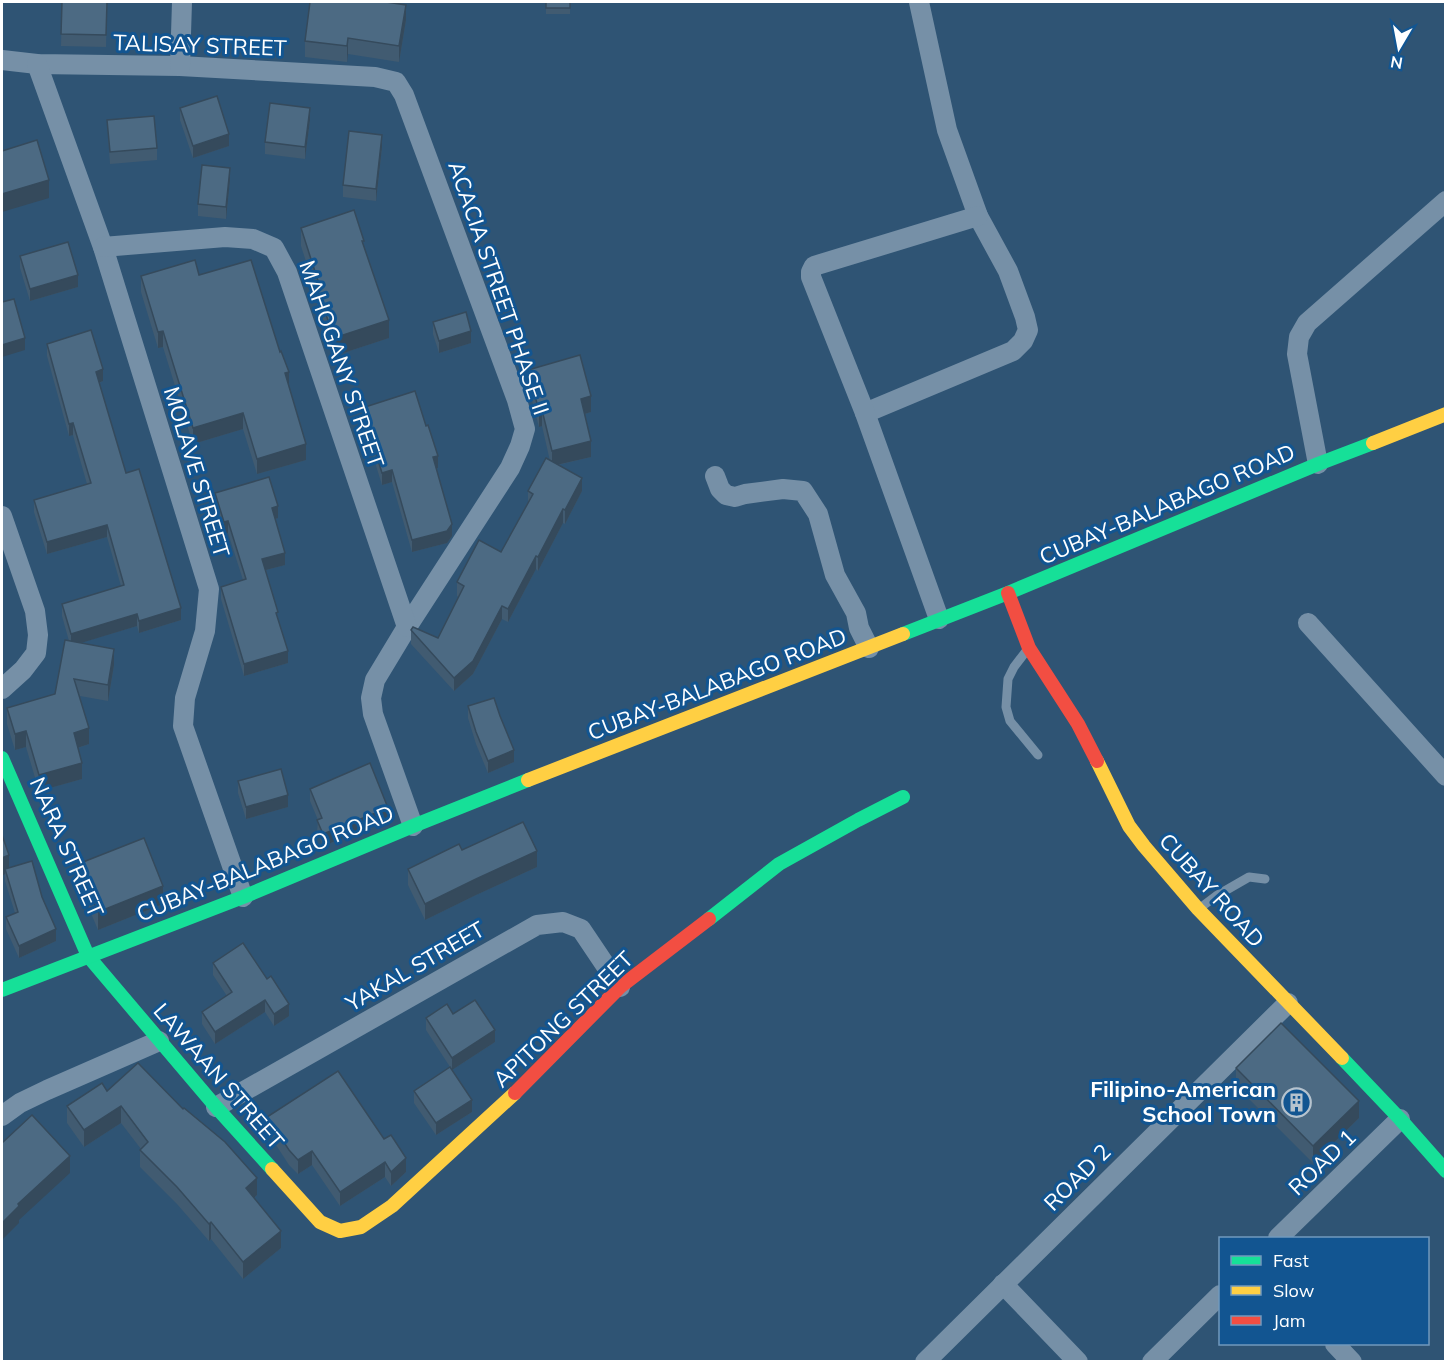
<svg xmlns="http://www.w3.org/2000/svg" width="1447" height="1363" viewBox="0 0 1447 1363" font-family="Mulish,sans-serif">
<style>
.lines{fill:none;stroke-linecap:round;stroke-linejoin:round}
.lane{stroke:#7690a7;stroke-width:9}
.street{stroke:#7690a7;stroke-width:20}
.fast{stroke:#16e098;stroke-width:14}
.slow{stroke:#ffcf43;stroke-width:14}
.jam{stroke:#f24e42;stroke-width:14}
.wall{fill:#415b71}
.shaded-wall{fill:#354a5c}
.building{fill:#4c6a83;stroke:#354a5c;stroke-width:1.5}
.labels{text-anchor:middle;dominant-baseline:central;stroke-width:6;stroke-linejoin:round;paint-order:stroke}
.street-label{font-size:22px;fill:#fff;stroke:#125591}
.poi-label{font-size:22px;font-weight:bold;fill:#fff;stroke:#125591;text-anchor:end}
</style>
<rect width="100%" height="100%" fill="#2f5474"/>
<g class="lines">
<g class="lane">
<path d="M1027,650L1014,667L1008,679L1006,707L1010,721L1038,755"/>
<path d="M1200,908L1216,896L1249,877L1265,879"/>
</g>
<g class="street">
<path d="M2,60L37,64L180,66L375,77L396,82L404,95L517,400L525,429L520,446L510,468L407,627L375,680L371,698L373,714L413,826"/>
<path d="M37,64L103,247L209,589L205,631L185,698L183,726L243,897"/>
<path d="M180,66L182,2"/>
<path d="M103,247L225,237L253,239L274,248L287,272L407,627"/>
<path d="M865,413L1013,351L1023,341L1028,330L1025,317L1008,271L978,216L947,130L919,2"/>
<path d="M1318,464L1297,354L1299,337L1307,323L1446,201"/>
<path d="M715,476L720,489L726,495L735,497L745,494L783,489L803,491L818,514L835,575L856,613L859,628L869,648"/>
<path d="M2,516L35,611L38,635L36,653L23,670L2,689"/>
<path d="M939,619L865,413L811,277V272L814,266L978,216"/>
<path d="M1308,623L1446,776"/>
<path d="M216,1107L537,925L563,922L581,929L620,987"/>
<path d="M2,1116L20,1103L47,1090L159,1041"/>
<path d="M1278,1238L1400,1119"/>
<path d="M1003,1284L1078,1362"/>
<path d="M1335,1344L1352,1362"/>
<path d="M925,1362L1288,1003"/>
<path d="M1152,1362L1220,1295"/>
</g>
<g class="fast">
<path d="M903,634L1008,593L1318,464L1373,443"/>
<path d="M2,758L88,956L216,1107L272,1169"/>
<path d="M709,919L779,864L858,820L903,797"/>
<path d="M2,990L243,897L413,826L528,780"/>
<path d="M1342,1058L1400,1119L1446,1171"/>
</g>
<g class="slow">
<path d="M1373,443L1446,414"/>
<path d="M1097,761L1129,826L1144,846L1198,909L1342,1058"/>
<path d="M528,780L903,634"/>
<path d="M272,1169L320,1222L340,1231L361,1227L392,1206L515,1093"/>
</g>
<g class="jam">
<path d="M1008,593L1029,648L1078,724L1097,761"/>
<path d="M515,1093L620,987L709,919"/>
</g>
</g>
<g class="wall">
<path d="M62,2H107L106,47L61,46Z"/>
<rect x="546" y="2" width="24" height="12"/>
<path d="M406,20L399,62L348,54L347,62L305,57V41Z"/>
<path d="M180,108L229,146L193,158L180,120Z"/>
<path d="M107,120L157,148V160L110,164Z"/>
<path d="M310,120L305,159L265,154V142Z"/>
<path d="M382,147L376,201L343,197V185Z"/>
<path d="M230,180L226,219L198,216V204Z"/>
<path d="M301,228L364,247L389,338L334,356L317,305V295L301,246Z"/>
<path d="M20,256L78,287L30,301L20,268Z"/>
<path d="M199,275L289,387L306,460L257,474L243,429L193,444L163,347L158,348L141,292V276Z"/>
<path d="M433,322L471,343L439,353L433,334Z"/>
<path d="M47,344L103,381L99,383L126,473L181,620L139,633L137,626L80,643L114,665L108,701L80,696L89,744L78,748L82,779L39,791L26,747L15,750L7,724V708L55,694L69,641L62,616V604L121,586L107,537L47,554L34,512V500L87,484L73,435L69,436L47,356Z"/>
<path d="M528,370L591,412L585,414L591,457L558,465L582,491L565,524L563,523L538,571L536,569L508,622L502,619L473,674L454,691L411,644V630L438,638L459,597L457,596V582L501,552L528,502V491L550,461L542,426L539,427L528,386Z"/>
<path d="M362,408L438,468H436L452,536L447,543L412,552L392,482L382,485L362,420Z"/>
<path d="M215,493L278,518L275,519L285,565L266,570L278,619L288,663L244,676L221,599V587L243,580L228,533L224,534L215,505Z"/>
<path d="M468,706L514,762L488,773L476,744L468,718Z"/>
<path d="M238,781L288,807L246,819L238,793Z"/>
<path d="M310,789L388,820L323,846L317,832L318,820L310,801Z"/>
<path d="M2,835L9,868L42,897L56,941L19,958L6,929V917L15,913L5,881Z"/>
<path d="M462,850L537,867L476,895L425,920L408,885V869Z"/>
<path d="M78,864L163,904L98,930L78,882Z"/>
<path d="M213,963L289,1016L274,1026L265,1012L215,1044L202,1024V1012L227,996L213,975Z"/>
<path d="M453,1014L495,1042L452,1070L426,1030V1018Z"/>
<path d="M1236,1068L1359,1118L1313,1163L1236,1086Z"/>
<path d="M107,1091L257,1195L254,1198L281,1248L243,1279L211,1239L209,1241L177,1204L140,1167V1150L141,1149L121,1123L84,1147L67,1123V1106Z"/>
<path d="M414,1091L472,1112L436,1135L414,1103Z"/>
<path d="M267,1117L384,1139L406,1172L391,1186L385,1177L340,1206L312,1165L298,1174L289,1165L267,1131Z"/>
</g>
<g class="shaded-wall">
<path d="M406,5V20L399,62V46Z"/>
<path d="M348,38V54L347,62V46Z"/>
<path d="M310,108V120L305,159V147Z"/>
<path d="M229,134V146L193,158V146Z"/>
<path d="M382,135V147L376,201V189Z"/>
<path d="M230,168V180L226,219V207Z"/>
<path d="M49,180V198L2,212V194Z"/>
<path d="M78,275V287L30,301V289Z"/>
<path d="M389,320V338L334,356V338Z"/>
<path d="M163,331V347L158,348V332Z"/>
<path d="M471,331V343L439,353V341Z"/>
<path d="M25,338V350L2,357V345Z"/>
<path d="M103,369V381L96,384V372Z"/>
<path d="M289,372V388L285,373Z"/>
<path d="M591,396V412L581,415V399Z"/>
<path d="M542,410V426L539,427V411Z"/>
<path d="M243,413V429L193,444V428Z"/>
<path d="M73,423V435L69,436V424Z"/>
<path d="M591,441V457L552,466V451Z"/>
<path d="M306,444V460L257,474V459Z"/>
<path d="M438,456V468L433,469V457Z"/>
<path d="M392,470V482L382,485V473Z"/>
<path d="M582,478V491L565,524V510Z"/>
<path d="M278,506V518L272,520V508Z"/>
<path d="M563,509V523L538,571V557Z"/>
<path d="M228,521V533L224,534V522Z"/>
<path d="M452,524V536L447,543L412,552V540Z"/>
<path d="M107,525V537L47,554V542Z"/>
<path d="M285,553V565L262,571V559Z"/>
<path d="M536,556V569L508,622V609Z"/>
<path d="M502,606V619L473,674L454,691V678Z"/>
<path d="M181,608V620L139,633V621Z"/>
<path d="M137,614V626L71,646V634Z"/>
<path d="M114,649V665L108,701V685Z"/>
<path d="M288,651V663L244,676V664Z"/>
<path d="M89,728V744L74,749V733Z"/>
<path d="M26,731V747L15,750V734Z"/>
<path d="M514,750V762L488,773V761Z"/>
<path d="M82,763V779L39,791V775Z"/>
<path d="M288,795V807L246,819V807Z"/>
<path d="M388,808V820L323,846V834Z"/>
<path d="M537,851V867L476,895L425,920V904L476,879Z"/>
<path d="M9,855V873L5,869V874L2,876V858Z"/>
<path d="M163,886V904L98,930V912Z"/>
<path d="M56,929V941L19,958V946Z"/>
<path d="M265,1000V1012L215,1044V1032Z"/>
<path d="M289,1004V1016L274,1026V1014Z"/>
<path d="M495,1030V1042L452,1070V1058Z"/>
<path d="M472,1100V1112L436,1135V1123Z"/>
<path d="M1359,1101V1118L1313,1163V1146Z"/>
<path d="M121,1106V1123L84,1147V1130Z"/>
<path d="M312,1151V1165L298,1174V1160Z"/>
<path d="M70,1156V1173L19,1220V1223L2,1240V1223L18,1204Z"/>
<path d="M406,1158V1172L391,1186V1172Z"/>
<path d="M385,1162V1177L340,1206V1192Z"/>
<path d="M257,1178V1195L246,1205V1188Z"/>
<path d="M211,1222V1239L209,1241V1224Z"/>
<path d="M281,1231V1248L243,1279V1262Z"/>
</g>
<g class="building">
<path d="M62,2H107L106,35L61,34Z"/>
<path d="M310,2H386L406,5L399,46L348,38L347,46L305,41Z"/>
<rect x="546" y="2" width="24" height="6"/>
<path d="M217,96L229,134L193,146L180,108Z"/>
<path d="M270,103L310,108L305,147L265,142Z"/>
<path d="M154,116L157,148L110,152L107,120Z"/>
<path d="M349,131L382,135L376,189L343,185Z"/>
<path d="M37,140L49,180L2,194V151Z"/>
<path d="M202,165L230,168L226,207L198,204Z"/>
<path d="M354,210L364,241H362L389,320L334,338L317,288L320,287L301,228Z"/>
<path d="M68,242L78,275L30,289L20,256Z"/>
<path d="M195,260L199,275L251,260L280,352L281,351L289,372L285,373L306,444L257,459L243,413L193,428L163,331L158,332L141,276Z"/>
<path d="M14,299L25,338L2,345V302Z"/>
<path d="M466,312L471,331L439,341L433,322Z"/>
<path d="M91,330L103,369L96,372L126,473L139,469L181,608L139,621L137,614L71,634L62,604L124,585L107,525L47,542L34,500L91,483L73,423L69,424L47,344Z"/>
<path d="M580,355L591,396L581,399L591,441L552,451L542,410L539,411L528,370Z"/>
<path d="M415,391L426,426L428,425L438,456L433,457L452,524L447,531L412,540L392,470L382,473L362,408Z"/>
<path d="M546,458L582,478L565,510L563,509L538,557L536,556L508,609L502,606L473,661L454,678L411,630L413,627L438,638L464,586L457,582L479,540L501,552L533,494L528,491Z"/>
<path d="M269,477L278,506L272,508L285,553L262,559L278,612L276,613L288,651L244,664L221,587L246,579L228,521L224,522L215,493Z"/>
<path d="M65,640L114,649L108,685L74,679L89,728L74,733L82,763L39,775L26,731L15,734L7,708L55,694Z"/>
<path d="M494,698L500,716L514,750L488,761L476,732L468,706Z"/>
<path d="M370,763L388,808L323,834L317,820L322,818L310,789Z"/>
<path d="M281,769L288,795L246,807L238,781Z"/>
<path d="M523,822L537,851L476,879L425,904L408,869L459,844L462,850Z"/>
<path d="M2,835L9,855L2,858Z"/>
<path d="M144,838L163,886L98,912L78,864Z"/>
<path d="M32,861L42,897L56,929L19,946L6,917L18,912L5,869Z"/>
<path d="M243,943L267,979L271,976L289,1004L274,1014L265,1000L215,1032L202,1012L232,992L213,963Z"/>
<path d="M475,1000L495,1030L452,1058L426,1018L447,1004L453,1014Z"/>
<path d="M1281,1023L1359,1101L1313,1146L1236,1068Z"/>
<path d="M138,1063L183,1109L184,1108L225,1142L257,1178L246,1188L281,1231L243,1262L211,1222L209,1224L177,1187L140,1150L148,1142L121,1106L84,1130L67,1106L102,1083L107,1091Z"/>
<path d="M450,1067L472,1100L436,1123L414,1091Z"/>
<path d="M338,1071L384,1139L391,1135L406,1158L391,1172L385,1162L340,1192L312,1151L298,1160L289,1150L267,1117Z"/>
<path d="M32,1115L70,1156L18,1204L19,1206L2,1223V1143Z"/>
</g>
<defs>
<symbol id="building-ring" viewBox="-11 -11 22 22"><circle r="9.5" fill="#125591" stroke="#b6c3ce" stroke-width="1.5"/><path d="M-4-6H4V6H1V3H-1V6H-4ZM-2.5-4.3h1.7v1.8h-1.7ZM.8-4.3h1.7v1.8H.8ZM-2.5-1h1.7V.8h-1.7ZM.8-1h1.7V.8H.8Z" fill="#b6c3ce"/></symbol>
</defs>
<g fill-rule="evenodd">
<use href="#building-ring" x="1280" y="1086" width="33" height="33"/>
</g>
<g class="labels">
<g class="street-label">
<text transform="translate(200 45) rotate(2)">TALISAY STREET</text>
<text transform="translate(499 288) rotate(71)">ACACIA STREET PHASE II</text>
<text transform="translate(342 364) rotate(71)">MAHOGANY STREET</text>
<text transform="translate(197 472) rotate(73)">MOLAVE STREET</text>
<text transform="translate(1167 504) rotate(-23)">CUBAY-BALABAGO ROAD</text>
<text transform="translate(717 684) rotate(-21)">CUBAY-BALABAGO ROAD</text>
<text transform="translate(67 847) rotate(66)">NARA STREET</text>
<text transform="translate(265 863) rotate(-22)">CUBAY-BALABAGO ROAD</text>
<text transform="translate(1212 890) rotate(48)">CUBAY ROAD</text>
<text transform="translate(415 966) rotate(-30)">YAKAL STREET</text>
<text transform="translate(563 1019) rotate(-44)">APITONG STREET</text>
<text transform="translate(219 1076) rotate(49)">LAWAAN STREET</text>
<text transform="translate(1322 1162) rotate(-44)">ROAD 1</text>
<text transform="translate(1077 1177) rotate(-45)">ROAD 2</text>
</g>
<g class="poi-label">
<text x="1276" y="1089">Filipino-American<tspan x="1276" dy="25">School Town</tspan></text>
</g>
</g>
<rect width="1447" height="1363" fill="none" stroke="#ffffff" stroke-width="6"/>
<rect x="1219" y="1237" width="210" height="108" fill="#125591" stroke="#7199bd" stroke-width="1.5"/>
<rect x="1231" y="1256" width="30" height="9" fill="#16e098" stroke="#7199bd" stroke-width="1.5"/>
<text x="1273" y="1267" font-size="18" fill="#ffffff">Fast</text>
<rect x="1231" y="1286" width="30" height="9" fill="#ffcf43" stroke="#7199bd" stroke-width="1.5"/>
<text x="1273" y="1297" font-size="18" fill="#ffffff">Slow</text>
<rect x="1231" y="1316" width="30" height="9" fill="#f24e42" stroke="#7199bd" stroke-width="1.5"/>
<text x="1273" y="1327" font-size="18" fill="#ffffff">Jam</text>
<g transform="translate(1399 48) rotate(190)" stroke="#125591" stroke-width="4.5" paint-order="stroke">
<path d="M0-4.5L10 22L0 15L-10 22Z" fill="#ffffff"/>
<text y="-9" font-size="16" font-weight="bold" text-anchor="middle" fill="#ffffff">N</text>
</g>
</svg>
